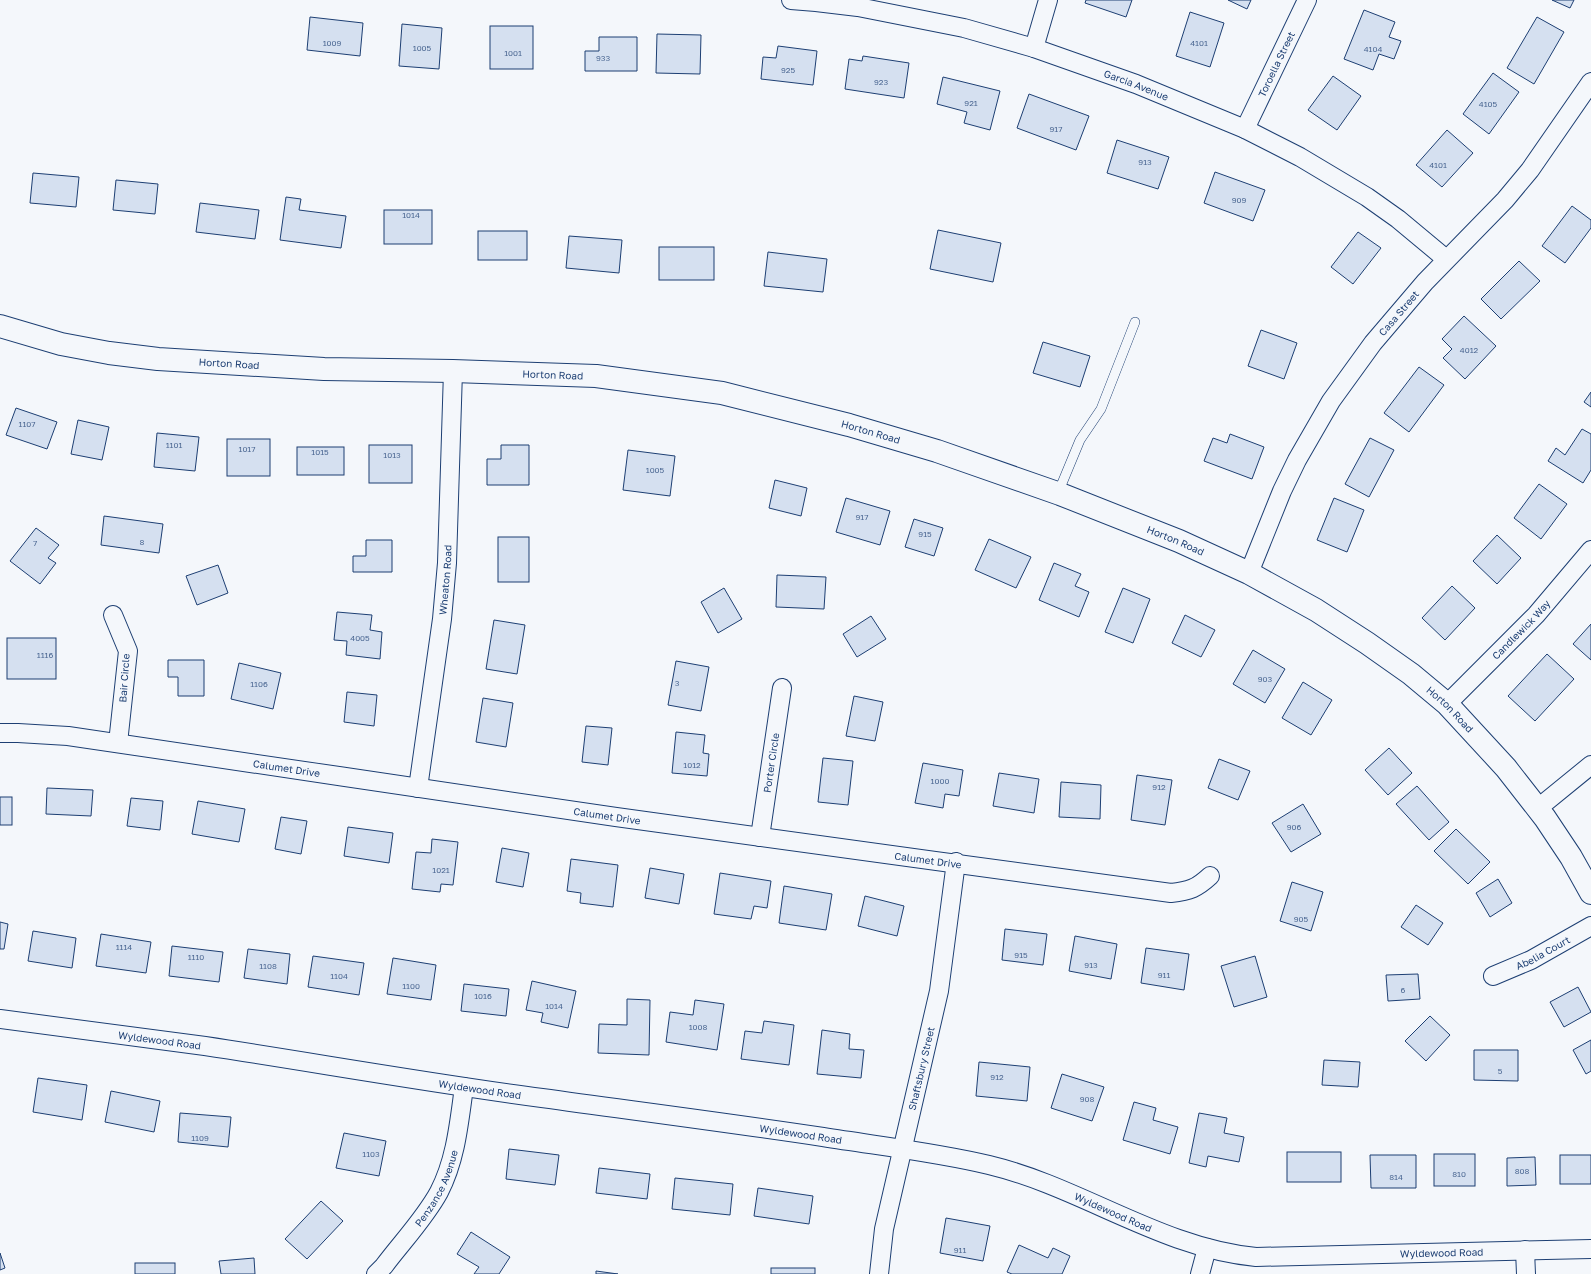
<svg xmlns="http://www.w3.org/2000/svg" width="1591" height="1274" viewBox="0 0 1591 1274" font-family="'Golos Text',sans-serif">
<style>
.building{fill:#d5e0f0;stroke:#1d3f73}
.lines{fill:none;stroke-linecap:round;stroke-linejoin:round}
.service-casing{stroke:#1d3f73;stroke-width:10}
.minor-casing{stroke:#1d3f73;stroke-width:20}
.tertiary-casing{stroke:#1d3f73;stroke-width:24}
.service{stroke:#f4f7fb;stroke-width:9}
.minor{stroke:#f4f7fb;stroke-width:18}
.tertiary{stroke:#f4f7fb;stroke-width:22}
.labels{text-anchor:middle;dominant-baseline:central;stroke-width:3;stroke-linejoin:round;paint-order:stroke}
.number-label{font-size:8px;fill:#4b6792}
.street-label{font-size:10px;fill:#1d3f73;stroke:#f4f7fb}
</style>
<rect width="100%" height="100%" fill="#f4f7fb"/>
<g class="building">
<path d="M1086,0H1132L1126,17L1085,3Z"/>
<path d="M1228,0H1251L1247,9Z"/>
<path d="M1552,0H1574L1570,8Z"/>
<path d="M1364,10L1395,22L1389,37L1401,41L1394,59L1379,54L1373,70L1344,59Z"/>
<path d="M1190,12L1224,23L1210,67L1176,56Z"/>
<path d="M310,17L363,23L360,56L307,50Z"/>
<path d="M1537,17L1564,32L1534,84L1507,68Z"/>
<path d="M402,24L442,28L439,69L399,66Z"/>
<rect x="490" y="26" width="43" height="43"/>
<path d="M657,34L701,35L700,74L656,73Z"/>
<path d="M599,37H637V71H585V51H599Z"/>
<path d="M778,46L817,51L813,85L761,79L763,57L776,58Z"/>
<path d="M863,56L909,63L904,98L845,89L849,59L862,61Z"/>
<path d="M1493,73L1519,92L1489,134L1463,114Z"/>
<path d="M1333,76L1361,96L1337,130L1308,110Z"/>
<path d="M943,77L1000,91L990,130L964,123L967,112L937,104Z"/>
<path d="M1029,94L1089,116L1076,150L1017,128Z"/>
<path d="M1447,130L1473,153L1442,187L1416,165Z"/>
<path d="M1117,140L1169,157L1158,189L1107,173Z"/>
<path d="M1215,172L1265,190L1253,221L1204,203Z"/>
<path d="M33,173L79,177L76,207L30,203Z"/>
<path d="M116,180L158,184L155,214L113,210Z"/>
<path d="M286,197L301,199L299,210L346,216L341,248L280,240Z"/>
<path d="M200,203L259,210L255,239L196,232Z"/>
<path d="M1572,206L1591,220V228L1565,263L1542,246Z"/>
<rect x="384" y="210" width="48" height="34"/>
<path d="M938,230L1001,243L993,282L930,269Z"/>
<rect x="478" y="231" width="49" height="29"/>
<path d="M1358,232L1381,248L1353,284L1331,267Z"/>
<path d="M569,236L622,240L619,273L566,268Z"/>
<rect x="659" y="247" width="55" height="33"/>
<path d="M768,252L827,259L823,292L764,286Z"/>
<path d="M1519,261L1540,281L1501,319L1481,299Z"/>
<path d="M1464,316L1496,346L1465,379L1443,358L1452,349L1442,339Z"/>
<path d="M1261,330L1297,343L1284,379L1248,366Z"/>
<path d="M1043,342L1090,356L1080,387L1033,373Z"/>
<path d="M1419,367L1444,385L1409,432L1384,413Z"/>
<path d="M1591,392V407L1584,402Z"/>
<path d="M16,408L57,422L47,449L6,435Z"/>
<path d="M78,420L109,427L102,460L71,454Z"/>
<path d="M1582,429L1591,434V470L1583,483L1548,461L1556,448L1565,455Z"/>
<path d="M157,433L199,437L195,471L154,467Z"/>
<path d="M1230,434L1264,447L1252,479L1204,461L1213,438L1227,443Z"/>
<path d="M1370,438L1394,450L1369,497L1345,484Z"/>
<rect x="227" y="439" width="43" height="37"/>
<rect x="369" y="445" width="43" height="38"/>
<path d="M501,445H529V485H487V459H501Z"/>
<rect x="297" y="447" width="47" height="28"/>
<path d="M628,450L675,456L670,496L623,490Z"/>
<path d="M775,480L807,488L801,516L769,508Z"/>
<path d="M1539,484L1567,504L1541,539L1514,518Z"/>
<path d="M846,498L890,511L880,545L836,532Z"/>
<path d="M1334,498L1364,510L1347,552L1317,540Z"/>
<path d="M104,516L163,524L159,553L101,545Z"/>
<path d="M914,519L943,528L934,556L905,547Z"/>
<path d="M36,528L59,545L48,558L56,563L40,584L10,561Z"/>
<path d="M1497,535L1521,558L1497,584L1473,561Z"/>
<rect x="498" y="537" width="31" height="45"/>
<path d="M989,539L1031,557L1016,588L975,570Z"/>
<path d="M366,540H392V572H353V556H366Z"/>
<path d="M1054,563L1081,574L1075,586L1089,592L1079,617L1039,600Z"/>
<path d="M218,565L228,593L197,605L186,576Z"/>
<path d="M777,575L826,577L824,609L776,607Z"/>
<path d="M1452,586L1475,608L1445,640L1422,618Z"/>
<path d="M724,588L742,619L718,633L701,602Z"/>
<path d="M1123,588L1150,599L1133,643L1105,632Z"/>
<path d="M337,612L372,615L370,630L382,632L380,659L346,655L347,641L334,640Z"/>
<path d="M1185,615L1215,630L1201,657L1172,643Z"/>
<path d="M871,616L886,639L857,657L843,634Z"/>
<path d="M494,620L525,625L517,674L486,669Z"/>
<path d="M1591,624V660L1573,644Z"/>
<rect x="7" y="638" width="49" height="41"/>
<path d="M1253,650L1285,669L1265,703L1233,684Z"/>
<path d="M1547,654L1574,679L1535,721L1508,696Z"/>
<path d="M168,660H204V696H178V677H168Z"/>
<path d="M676,661L709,667L701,711L668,705Z"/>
<path d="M239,663L281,673L273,709L231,699Z"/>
<path d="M1303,682L1332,700L1311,735L1282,718Z"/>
<path d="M347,692L377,695L374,726L344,722Z"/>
<path d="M854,696L883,702L875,741L846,736Z"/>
<path d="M483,698L513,703L506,747L476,742Z"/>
<path d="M586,726L612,728L608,765L582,762Z"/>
<path d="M676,732L705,735L703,753L709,754L707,776L672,773Z"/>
<path d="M1389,748L1412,773L1388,795L1365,770Z"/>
<path d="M823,758L853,761L848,805L818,802Z"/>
<path d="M1219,759L1250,771L1238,800L1208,788Z"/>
<path d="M923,763L963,770L959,796L945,794L943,808L915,803Z"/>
<path d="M999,773L1039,779L1034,813L993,806Z"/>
<path d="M1137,775L1172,780L1165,825L1131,820Z"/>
<path d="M1061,782L1101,785L1100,819L1059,817Z"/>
<path d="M1417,786L1449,822L1429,840L1396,804Z"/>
<path d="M47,788L93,790L91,816L46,814Z"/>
<rect x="0" y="797" width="12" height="28"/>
<path d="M131,798L163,801L160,830L127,826Z"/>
<path d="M198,801L245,809L239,842L192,834Z"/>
<path d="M1303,804L1321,834L1291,852L1272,823Z"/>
<path d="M281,817L307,821L301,854L275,849Z"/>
<path d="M348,827L393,833L389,863L344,856Z"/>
<path d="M1456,829L1490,862L1468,884L1434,851Z"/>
<path d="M432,839L458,842L453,885L441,884L440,892L412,889L416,852L431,853Z"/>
<path d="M502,848L529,853L523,887L496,882Z"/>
<path d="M571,859L618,865L613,907L580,903L581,893L567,891Z"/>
<path d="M650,868L684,874L679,904L645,898Z"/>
<path d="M720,873L771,881L767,908L754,906L751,919L714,914Z"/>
<path d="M1498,879L1512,903L1490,917L1476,893Z"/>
<path d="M1292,882L1323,892L1311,931L1280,921Z"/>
<path d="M784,886L832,894L826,930L779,923Z"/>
<path d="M865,896L904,906L897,936L858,926Z"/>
<path d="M1416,905L1443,923L1428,945L1401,927Z"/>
<path d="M0,922L8,924L4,949H0Z"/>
<path d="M1005,929L1047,934L1043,965L1002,960Z"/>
<path d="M33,931L76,938L72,968L28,961Z"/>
<path d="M101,934L151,942L146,973L96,966Z"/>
<path d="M1075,936L1117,944L1111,979L1069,971Z"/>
<path d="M172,946L223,952L219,982L169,976Z"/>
<path d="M1146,948L1189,954L1184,990L1141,983Z"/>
<path d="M248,949L290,954L287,984L244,978Z"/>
<path d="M313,956L364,963L359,995L308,987Z"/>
<path d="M1255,956L1267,997L1234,1007L1221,966Z"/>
<path d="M393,958L436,965L431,1000L387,994Z"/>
<path d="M1418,974L1420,999L1388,1001L1386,975Z"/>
<path d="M532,981L576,991L568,1028L541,1022L543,1013L526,1010Z"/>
<path d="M464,984L509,989L506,1016L461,1011Z"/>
<path d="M1578,987L1591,1012L1564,1027L1550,1002Z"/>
<path d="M627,999L650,1000L649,1055L598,1053L599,1024L627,1025Z"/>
<path d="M695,1000L724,1004L717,1050L666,1042L670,1012L693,1015Z"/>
<path d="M1430,1016L1450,1035L1426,1061L1405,1041Z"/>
<path d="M764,1021L794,1025L789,1065L741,1059L745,1031L762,1033Z"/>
<path d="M822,1030L850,1034L849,1049L864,1050L861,1078L817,1074Z"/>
<path d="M1591,1040V1071L1586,1074L1573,1050Z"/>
<path d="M1474,1050H1518V1081L1474,1080Z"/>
<path d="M1324,1060L1360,1062L1358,1087L1322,1085Z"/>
<path d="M979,1062L1030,1067L1027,1101L976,1096Z"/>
<path d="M1062,1074L1104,1087L1092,1121L1051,1108Z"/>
<path d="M38,1078L87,1085L82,1120L33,1112Z"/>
<path d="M111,1091L160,1101L154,1132L105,1122Z"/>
<path d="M1134,1102L1156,1108L1153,1120L1178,1127L1170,1154L1123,1140Z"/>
<path d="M180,1113L231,1117L228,1147L178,1142Z"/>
<path d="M1199,1113L1227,1118L1224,1133L1244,1137L1239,1162L1208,1156L1206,1167L1189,1163Z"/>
<path d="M344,1133L386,1141L379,1176L336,1168Z"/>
<path d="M509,1149L559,1155L555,1185L506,1179Z"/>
<rect x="1287" y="1152" width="54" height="30"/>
<rect x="1434" y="1154" width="41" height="32"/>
<path d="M1370,1155H1416V1188H1371Z"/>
<rect x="1560" y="1155" width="31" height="29"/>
<path d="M1535,1157L1536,1185L1507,1186V1158Z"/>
<path d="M599,1168L650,1174L647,1199L596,1193Z"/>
<path d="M675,1178L733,1184L730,1215L672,1209Z"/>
<path d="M758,1188L813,1196L809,1224L754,1216Z"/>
<path d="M321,1201L343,1221L307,1259L285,1239Z"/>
<path d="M946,1218L990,1226L983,1261L940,1253Z"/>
<path d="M471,1232L510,1257L499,1274H474L479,1267L457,1254Z"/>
<path d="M1019,1245L1048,1258L1053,1248L1070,1256L1062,1274H1012L1007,1272Z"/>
<path d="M0,1253L5,1268L0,1270Z"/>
<path d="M254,1258L255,1274H221L219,1261Z"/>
<rect x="135" y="1263" width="40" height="11"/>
<rect x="771" y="1268" width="44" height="6"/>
<path d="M596,1271L618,1274H596Z"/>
</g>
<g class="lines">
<defs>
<path id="service" d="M1058,493L1080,440L1101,409L1135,322"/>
<g id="minor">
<path id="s1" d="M791,0L816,2L858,7L964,28L1034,48L1136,84L1245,129L1300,157L1367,197L1398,219L1446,259"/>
<path d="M1034,48L1048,0"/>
<path id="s2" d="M1245,129L1307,0"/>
<path id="s3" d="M1249,573L1282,491L1297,460L1331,401L1373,343L1425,282L1505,200L1530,170L1591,82"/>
<path d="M113,615L128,651L118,743"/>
<path id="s4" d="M1447,704L1536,615L1591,550"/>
<path id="s5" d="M0,733H18L68,736C251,762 433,791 616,817C801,844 986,867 1171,893C1190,891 1197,888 1210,876"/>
<path id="s6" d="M418,788L442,619L447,563L453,371"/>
<path d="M1537,809L1591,765"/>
<path id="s7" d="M760,837L782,688"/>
<path id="s8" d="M1493,976L1531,960L1591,926"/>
<path id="s9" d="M0,1019C68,1028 136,1037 205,1046C317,1063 429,1083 542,1098C636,1111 730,1123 823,1137C879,1146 935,1152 989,1165C1081,1187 1161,1248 1256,1257L1591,1249"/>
<path d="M1525,1250L1526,1274"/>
<path id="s10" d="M376,1274L384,1266C402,1242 425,1218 439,1192C456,1159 459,1123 464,1087"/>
<path id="s11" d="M879,1274L884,1229L939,991L956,862"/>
<path d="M1200,1274L1207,1248"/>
</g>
<g id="tertiary">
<path id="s12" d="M0,326L61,344L109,353L158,359L324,369L453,371L596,376L722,393L849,425L937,451L1060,494L1179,541L1249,573L1316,610L1367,643L1411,674L1447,704L1506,768L1545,818L1571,857L1591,893"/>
</g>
</defs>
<use href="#service" class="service-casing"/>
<use href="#minor" class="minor-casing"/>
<use href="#tertiary" class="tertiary-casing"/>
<use href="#service" class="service"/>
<use href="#minor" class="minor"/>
<use href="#tertiary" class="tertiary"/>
</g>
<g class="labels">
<g class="number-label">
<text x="332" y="43">1009</text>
<text x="1199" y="43">4101</text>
<text x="422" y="48">1005</text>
<text x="1373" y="49">4104</text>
<text x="513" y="53">1001</text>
<text x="603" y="58">933</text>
<text x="788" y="70">925</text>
<text x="881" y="82">923</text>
<text x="971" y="103">921</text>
<text x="1488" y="104">4105</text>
<text x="1056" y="129">917</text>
<text x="1145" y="162">913</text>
<text x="1438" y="165">4101</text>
<text x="1239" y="200">909</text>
<text x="411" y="215">1014</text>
<text x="1469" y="350">4012</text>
<text x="27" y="424">1107</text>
<text x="174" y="445">1101</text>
<text x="247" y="449">1017</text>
<text x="320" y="452">1015</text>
<text x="392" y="455">1013</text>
<text x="655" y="470">1005</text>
<text x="862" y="517">917</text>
<text x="925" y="534">915</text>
<text x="142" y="542">8</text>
<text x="35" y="543">7</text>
<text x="360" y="638">4005</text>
<text x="45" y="655">1116</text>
<text x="1265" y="679">903</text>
<text x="677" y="683">3</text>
<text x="259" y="684">1106</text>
<text x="692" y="765">1012</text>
<text x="940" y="781">1000</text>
<text x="1159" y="787">912</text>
<text x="1294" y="827">906</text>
<text x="441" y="870">1021</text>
<text x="1301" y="919">905</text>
<text x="124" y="947">1114</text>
<text x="1021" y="955">915</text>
<text x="196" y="957">1110</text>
<text x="1091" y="965">913</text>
<text x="268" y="966">1108</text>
<text x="1164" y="975">911</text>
<text x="339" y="976">1104</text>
<text x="411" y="986">1100</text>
<text x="1403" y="990">6</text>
<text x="483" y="996">1016</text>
<text x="554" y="1006">1014</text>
<text x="698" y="1027">1008</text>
<text x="1500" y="1071">5</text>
<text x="997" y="1077">912</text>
<text x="1087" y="1099">908</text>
<text x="200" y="1138">1109</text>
<text x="371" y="1154">1103</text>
<text x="1522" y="1171">808</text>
<text x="1459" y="1174">810</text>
<text x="1396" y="1177">814</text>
<text x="960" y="1250">911</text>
</g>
<g class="street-label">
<text stroke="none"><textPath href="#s2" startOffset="72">Toroella Street</textPath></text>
<text stroke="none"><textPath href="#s1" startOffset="357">Garcia Avenue</textPath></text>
<text stroke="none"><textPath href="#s3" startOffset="302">Casa Street</textPath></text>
<text stroke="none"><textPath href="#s12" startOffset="233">Horton Road</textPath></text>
<text stroke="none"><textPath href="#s12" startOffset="557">Horton Road</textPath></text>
<text stroke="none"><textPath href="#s12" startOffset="881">Horton Road</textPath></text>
<text stroke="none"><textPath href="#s12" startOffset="1205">Horton Road</textPath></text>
<text stroke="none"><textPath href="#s6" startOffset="210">Wheaton Road</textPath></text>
<text stroke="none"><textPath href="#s4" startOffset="105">Candlewick Way</textPath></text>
<text transform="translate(124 678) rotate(-86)">Bair Circle</text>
<text stroke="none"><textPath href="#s12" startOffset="1529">Horton Road</textPath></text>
<text stroke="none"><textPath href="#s7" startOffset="75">Porter Circle</textPath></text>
<text stroke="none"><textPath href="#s5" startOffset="289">Calumet Drive</textPath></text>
<text stroke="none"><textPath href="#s5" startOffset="613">Calumet Drive</textPath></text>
<text stroke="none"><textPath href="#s5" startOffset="937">Calumet Drive</textPath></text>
<text stroke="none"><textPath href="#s8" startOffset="55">Abelia Court</textPath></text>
<text stroke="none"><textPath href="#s9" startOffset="161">Wyldewood Road</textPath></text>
<text stroke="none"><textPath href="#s11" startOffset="210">Shaftsbury Street</textPath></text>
<text stroke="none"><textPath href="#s9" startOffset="485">Wyldewood Road</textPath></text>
<text stroke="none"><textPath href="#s9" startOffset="809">Wyldewood Road</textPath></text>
<text stroke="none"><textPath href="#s10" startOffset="106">Penzance Avenue</textPath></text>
<text stroke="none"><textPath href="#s9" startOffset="1133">Wyldewood Road</textPath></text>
<text stroke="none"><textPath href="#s9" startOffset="1469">Wyldewood Road</textPath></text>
</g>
</g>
</svg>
